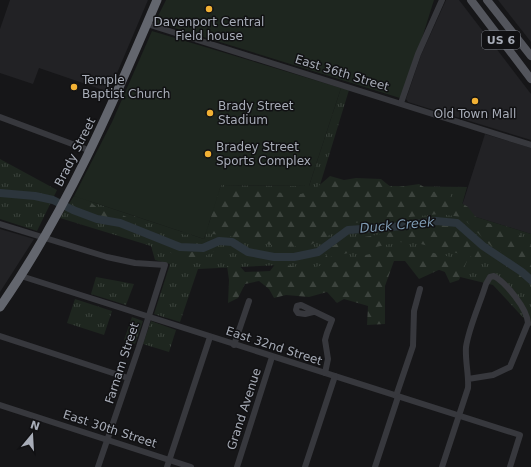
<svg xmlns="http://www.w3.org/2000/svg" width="531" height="467" viewBox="0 0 531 467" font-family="'DejaVu Sans',sans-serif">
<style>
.built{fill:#222225}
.grass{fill:url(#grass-tufts)}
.forest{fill:url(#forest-firs)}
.pitch{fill:#1e261f}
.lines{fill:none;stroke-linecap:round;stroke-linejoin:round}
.river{stroke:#2c353c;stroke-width:8}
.minor{stroke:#37383d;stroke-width:6}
.major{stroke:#53555c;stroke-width:8}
.highway{stroke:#63666e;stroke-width:9}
.poi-dot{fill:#f2b134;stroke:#111113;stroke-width:1.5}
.labels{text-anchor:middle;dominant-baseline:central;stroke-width:3;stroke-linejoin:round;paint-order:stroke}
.shield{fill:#111113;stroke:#7b7e86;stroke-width:1}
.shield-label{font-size:11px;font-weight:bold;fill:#a8adb8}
.poi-label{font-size:12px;fill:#a8adb8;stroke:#111113;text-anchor:start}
.street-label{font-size:12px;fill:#a8adb8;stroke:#111113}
.water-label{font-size:13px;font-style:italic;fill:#7f9bb3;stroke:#111113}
</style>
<defs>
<pattern id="grass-tufts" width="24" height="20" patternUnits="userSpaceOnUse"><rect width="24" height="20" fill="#1e261f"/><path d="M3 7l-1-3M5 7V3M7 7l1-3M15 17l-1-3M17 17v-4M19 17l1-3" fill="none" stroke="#3c433d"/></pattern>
<pattern id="forest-firs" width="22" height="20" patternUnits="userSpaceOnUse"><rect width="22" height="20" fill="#1e261f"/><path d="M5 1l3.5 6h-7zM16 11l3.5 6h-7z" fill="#3c433d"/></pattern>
</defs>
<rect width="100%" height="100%" fill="#161618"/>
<g class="built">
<path d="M10,0H148L109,92L39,68L33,84L0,73V29Z"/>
<path d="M446,0H459L531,94V140L408,102L406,99L421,55Z"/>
<path d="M498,0H531V42Z"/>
<path d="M485,134L531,148V234L460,212Z"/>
<path d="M0,229L34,239L0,292Z"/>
</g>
<g class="grass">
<path d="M341,88L349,90L320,185L467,187L460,212L531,234V326L493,285L456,276L401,256L343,280L282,265L198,269L180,322L154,314L170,264L155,260L151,246L60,218L74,196L204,239L221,185L309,186Z"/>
<path d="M0,159L57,190L37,231L0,219Z"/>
<path d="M96,277L134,284L126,305L91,294Z"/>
<path d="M75,299L112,311L104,335L67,323Z"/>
<path d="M132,317L143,321L135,344L124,340Z"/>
<path d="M151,321L176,330L169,352L143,344Z"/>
</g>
<g class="forest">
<path d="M330,176L344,180L356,178L381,179L392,188L419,184L432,192L451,189L450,199L460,202L468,207L478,220L516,232L531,245V272L520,260L493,248L462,217L439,214L353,223L308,246L279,247L246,239L224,235L201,233L184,235L182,230L201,229L210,224L216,190L235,188L254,191L301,194L315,189Z"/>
<path d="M76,195L87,199L101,211L116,212L135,221L136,225L121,220L95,216L72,205Z"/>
<path d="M439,224L458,226L469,239L486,255L484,260L417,243L399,242L325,258L329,248L341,241Z"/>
<path d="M214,246L220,248C215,250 210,254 205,256C195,259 179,259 170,252C186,253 200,253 214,246Z"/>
<path d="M395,248H413L467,261L459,280L450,283L443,268L419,279L405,261H394L385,286V324L367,325L368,306L344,299L337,303L327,292L309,297L286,295L274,298L269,289L259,281L245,284L238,298L228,303L229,280L227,266L237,263L245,272L270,271L276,263L307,269Z"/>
<path d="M508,269C524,273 529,281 530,297Z"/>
</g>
<g class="pitch">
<path d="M166,0H434L403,99L155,22Z"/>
<path d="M152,31L341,88L309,186L221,185L204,239L74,196L112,122Z"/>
</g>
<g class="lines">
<path class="river" d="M0,193L35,196L53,200L73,210L97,219L120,223L180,247L203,248L219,241L232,242L248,252L274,257H294L318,252L348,230L404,226L436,221L457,223L483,246L522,272L531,280"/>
<g class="minor">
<path d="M147,24L531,145"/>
<path d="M401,103L418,54L442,0"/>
<path d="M0,117L91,151"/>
<path d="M0,224L107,257L135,263L165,265L139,347L98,467"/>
<path d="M21,276L520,435L510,467"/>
<path d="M313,312L305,314L298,313L296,310L297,306L301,305L332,320L327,333L325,340L328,359L325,373"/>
<path d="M0,336L128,378"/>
<path d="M234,345L249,301"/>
<path d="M396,396L413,346L414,311L420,289"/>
<path d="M0,405L191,467"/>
<path d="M167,467L210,337"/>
<path d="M237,467L272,357"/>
<path d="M305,467L335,376"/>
<path d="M375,467L398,397"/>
<path d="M442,467L468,388C469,375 465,361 466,347C469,327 480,304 486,284L490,277L494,276C506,283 527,308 528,323L510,367L493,375L468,379"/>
</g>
<g class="major">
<path d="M471,0L531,79"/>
<path d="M487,0L531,56"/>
</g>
<path class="highway" d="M0,307C66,212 112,106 157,0"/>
</g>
<g class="poi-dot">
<circle cx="209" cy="9" r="4"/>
<circle cx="74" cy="87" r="4"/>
<circle cx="475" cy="101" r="4"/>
<circle cx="210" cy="113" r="4"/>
<circle cx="208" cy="154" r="4"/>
</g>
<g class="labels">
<rect class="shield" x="482" y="31" width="38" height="18" rx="3"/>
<g class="shield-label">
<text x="501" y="40">US 6</text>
</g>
<g class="poi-label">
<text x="209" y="22" text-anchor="middle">Davenport Central<tspan x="209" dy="14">Field house</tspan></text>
<text x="82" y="80">Temple<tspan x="82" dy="14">Baptist Church</tspan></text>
<text x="218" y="106">Brady Street<tspan x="218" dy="14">Stadium</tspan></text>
<text x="475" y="114" text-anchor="middle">Old Town Mall</text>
<text x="216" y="147">Bradey Street<tspan x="216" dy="14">Sports Complex</tspan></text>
</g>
<g class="street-label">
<text transform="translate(342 73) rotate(17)">East 36th Street</text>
<text transform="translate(75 152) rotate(-63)">Brady Street</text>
<text transform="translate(274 346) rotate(18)">East 32nd Street</text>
<text transform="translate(122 363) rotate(-72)">Farnam Street</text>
<text transform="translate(244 409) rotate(-72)">Grand Avenue</text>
<text transform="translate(110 429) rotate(18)">East 30th Street</text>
</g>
<g class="water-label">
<text transform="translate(397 225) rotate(-5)">Duck Creek</text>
</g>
</g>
<g transform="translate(32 435) rotate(18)" stroke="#111113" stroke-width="3" paint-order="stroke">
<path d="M0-3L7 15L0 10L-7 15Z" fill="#a8adb8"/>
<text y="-6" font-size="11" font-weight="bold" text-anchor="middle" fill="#a8adb8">N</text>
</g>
</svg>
